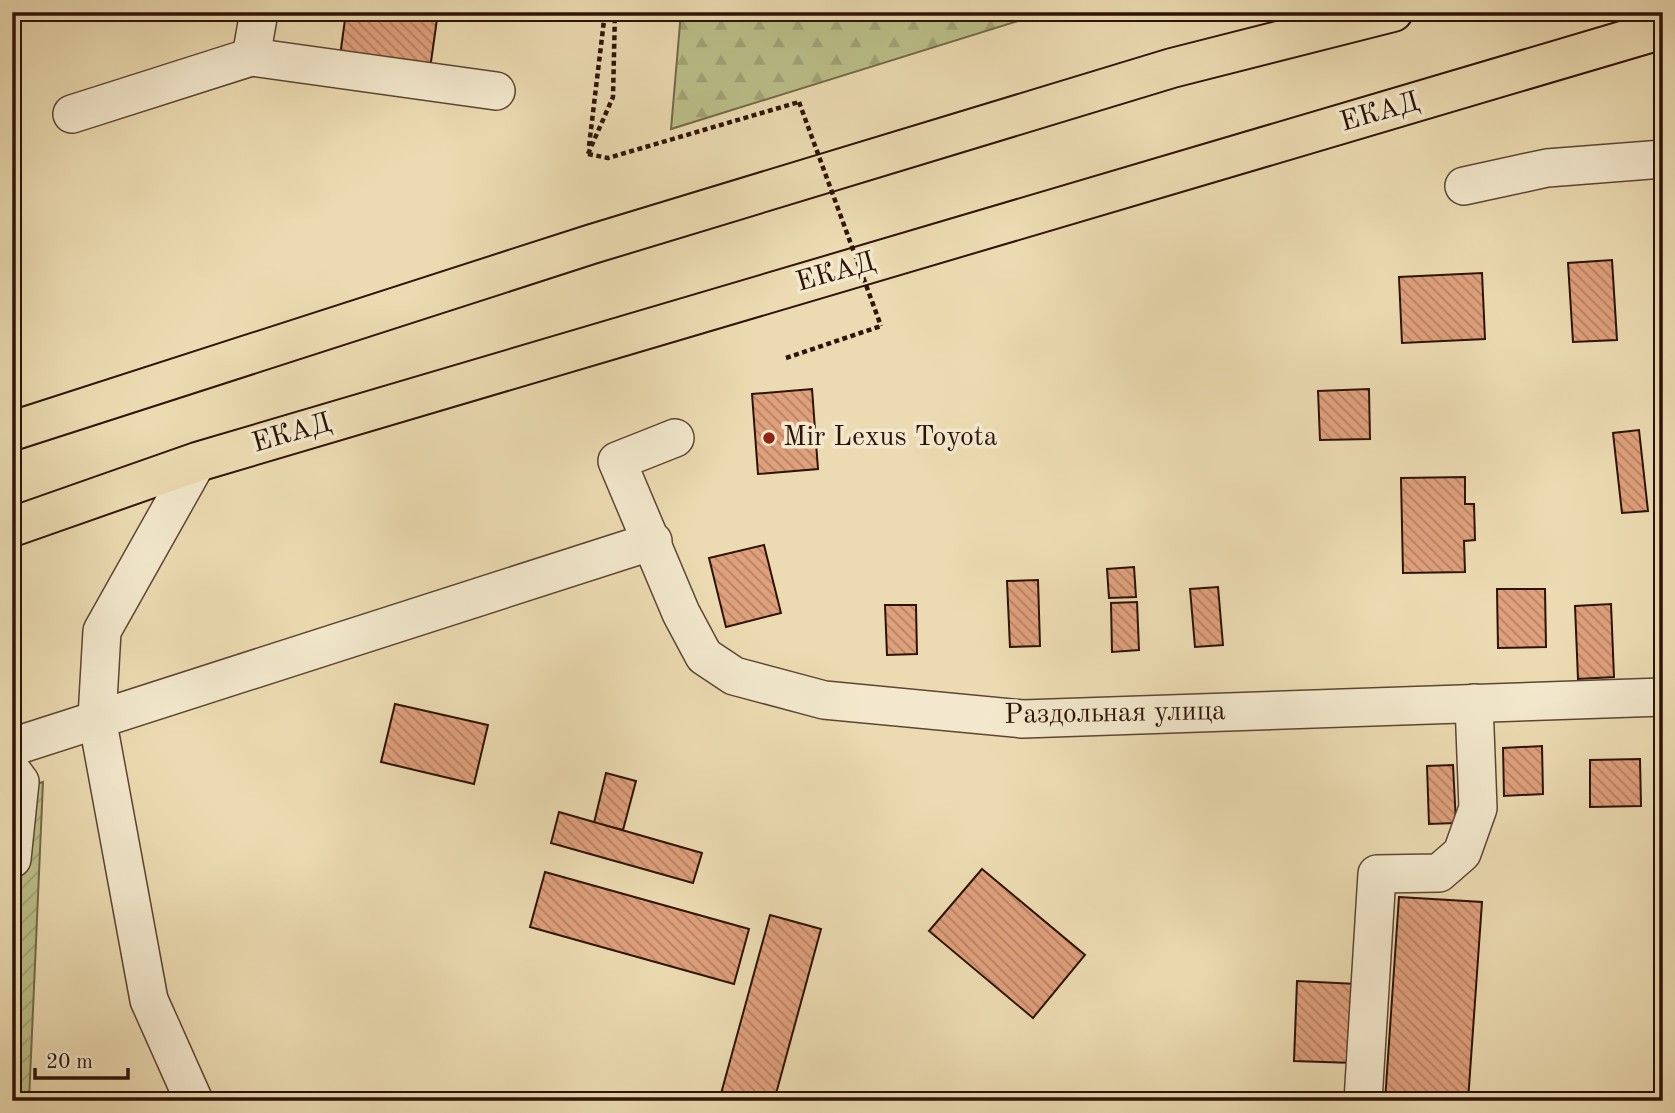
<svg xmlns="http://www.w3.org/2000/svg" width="1675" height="1113" viewBox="0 0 1675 1113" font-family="'Old Standard TT',serif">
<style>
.forest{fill:url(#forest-firs);stroke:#746948;stroke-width:2}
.garden{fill:url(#garden-furrows);stroke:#746948;stroke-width:2}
.building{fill:url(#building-back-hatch);stroke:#2d1307;stroke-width:2}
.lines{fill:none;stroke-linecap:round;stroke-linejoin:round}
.minor-casing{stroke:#5d4532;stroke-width:40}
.highway-casing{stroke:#2d1307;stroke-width:42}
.path{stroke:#2d1307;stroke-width:4.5;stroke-dasharray:5 3.5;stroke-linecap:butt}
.minor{stroke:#f3e8cd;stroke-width:37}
.highway{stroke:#ecdbb2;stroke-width:38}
.path-bridge{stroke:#2d1307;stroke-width:4.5;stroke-dasharray:5 3.5;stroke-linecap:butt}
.poi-dot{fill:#8f2418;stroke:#f3e8cd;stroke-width:2.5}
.labels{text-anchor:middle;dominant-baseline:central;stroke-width:7;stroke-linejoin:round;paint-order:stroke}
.street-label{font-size:28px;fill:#2d1307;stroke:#f3e8cd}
.poi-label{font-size:28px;fill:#2d1307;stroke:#f3e8cd;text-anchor:start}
</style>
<defs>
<pattern id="forest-firs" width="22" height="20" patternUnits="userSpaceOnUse" patternTransform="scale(1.75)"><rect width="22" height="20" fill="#bbbf8a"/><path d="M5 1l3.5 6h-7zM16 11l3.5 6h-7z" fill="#a1a376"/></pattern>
<pattern id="garden-furrows" width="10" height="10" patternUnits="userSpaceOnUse" patternTransform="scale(1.75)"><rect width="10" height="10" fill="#bbbf8a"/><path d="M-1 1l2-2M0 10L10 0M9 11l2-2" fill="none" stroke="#a1a376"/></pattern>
<pattern id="building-back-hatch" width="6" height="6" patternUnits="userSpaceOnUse" patternTransform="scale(1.75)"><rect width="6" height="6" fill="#dfa07c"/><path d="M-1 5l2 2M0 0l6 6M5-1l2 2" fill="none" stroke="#b58164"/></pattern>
</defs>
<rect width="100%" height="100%" fill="#ecdbb2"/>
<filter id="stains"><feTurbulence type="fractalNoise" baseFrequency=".00286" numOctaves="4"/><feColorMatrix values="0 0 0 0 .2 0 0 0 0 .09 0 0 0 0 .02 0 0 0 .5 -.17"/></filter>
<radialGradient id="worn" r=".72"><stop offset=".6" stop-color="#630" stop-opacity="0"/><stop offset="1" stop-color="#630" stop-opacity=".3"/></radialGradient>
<path class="forest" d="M681,12H1047L671,129Z"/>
<path class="garden" d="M43,782L29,1101H12V792Z"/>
<g class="building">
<path d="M346,12H438L430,69L340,56Z"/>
<path d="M1612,260L1617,340L1573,342L1568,263Z"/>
<path d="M1482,273L1485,339L1402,343L1399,277Z"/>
<path d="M812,389L818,469L758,474L752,394Z"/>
<path d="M1369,389L1370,439L1320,440L1318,391Z"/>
<path d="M1639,430L1648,511L1622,513L1613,433Z"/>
<path d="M1465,477V504H1474L1475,540L1464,541L1465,572L1403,573L1401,478Z"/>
<path d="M764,545L781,613L726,627L709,558Z"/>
<path d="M1134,567L1136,597L1109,598L1107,569Z"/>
<path d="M1038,580L1040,646L1010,647L1007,581Z"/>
<path d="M1218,587L1223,645L1195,647L1190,589Z"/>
<path d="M1497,589H1545L1546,647L1498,648Z"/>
<path d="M1137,602L1139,650L1112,652L1111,603Z"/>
<path d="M1611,604L1614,677L1578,679L1575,606Z"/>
<path d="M885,605H916L917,654L887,655Z"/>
<path d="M395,704L488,725L474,784L381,762Z"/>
<path d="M1542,746L1543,794L1504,796L1503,748Z"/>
<path d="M1640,759L1641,806L1590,807V760Z"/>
<path d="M1453,765L1456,823L1429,824L1427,766Z"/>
<path d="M606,773L636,781L623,830L594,823Z"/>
<path d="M559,812L702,853L693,883L551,843Z"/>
<path d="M982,869L1085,955L1033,1018L929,931Z"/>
<path d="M545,872L749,929L734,984L530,927Z"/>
<path d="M1399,897L1482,902L1468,1101H1385Z"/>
<path d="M770,915L821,929L774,1101H719Z"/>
<path d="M1297,981L1356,984L1353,1063L1294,1061Z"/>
</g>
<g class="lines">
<defs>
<g id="minor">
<path d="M251,57L259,12"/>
<path d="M72,114L251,57L496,91"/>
<path d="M1464,186L1547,168L1663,159"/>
<path d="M675,438L617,461L681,613L704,656L734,676L824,700L1023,719L1663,697"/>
<path d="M12,747L653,541"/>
<path d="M12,771L20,782L12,859"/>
<path d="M194,1101L149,1000L97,718L102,631L197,462"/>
<path d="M1363,1101L1377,874L1439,873L1462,853L1478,808L1474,703"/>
</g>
<g id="highway">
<path d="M12,431L592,244L1172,68L1393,12"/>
<path d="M12,527L197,462L1663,29"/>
</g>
</defs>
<use href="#minor" class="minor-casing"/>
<use href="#highway" class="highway-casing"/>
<g class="path">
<path d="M589,146L605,12"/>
<path d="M588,154L608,158L799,102"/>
<path d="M588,154L613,97L615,12"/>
<path d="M786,358L881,326"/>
</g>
<use href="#minor" class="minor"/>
<use href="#highway" class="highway"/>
<path class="path-bridge" d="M799,102L881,326"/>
</g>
<circle class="poi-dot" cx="769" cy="438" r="7"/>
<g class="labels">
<g class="street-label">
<text transform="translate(1380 113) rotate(-16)">ЕКАД</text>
<text transform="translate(836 273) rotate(-16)">ЕКАД</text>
<text transform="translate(292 434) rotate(-16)">ЕКАД</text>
<text transform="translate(1115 714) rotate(-1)">Раздольная улица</text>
</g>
<g class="poi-label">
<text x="783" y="438">Mir Lexus Toyota</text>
</g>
</g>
<rect width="1675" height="1113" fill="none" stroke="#ecdbb2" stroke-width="42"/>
<rect x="14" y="14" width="1647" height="1085" fill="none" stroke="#2d1307" stroke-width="3.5"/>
<rect x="21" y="21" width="1633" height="1071" fill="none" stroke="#2d1307" stroke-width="2"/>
<path d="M35 1068v10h93v-10" fill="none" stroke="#2d1307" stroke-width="3.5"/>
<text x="46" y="1068" font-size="21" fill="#2d1307" stroke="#f3e8cd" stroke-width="5" paint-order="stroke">20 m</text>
<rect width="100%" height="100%" filter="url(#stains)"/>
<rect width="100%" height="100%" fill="url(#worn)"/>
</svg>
